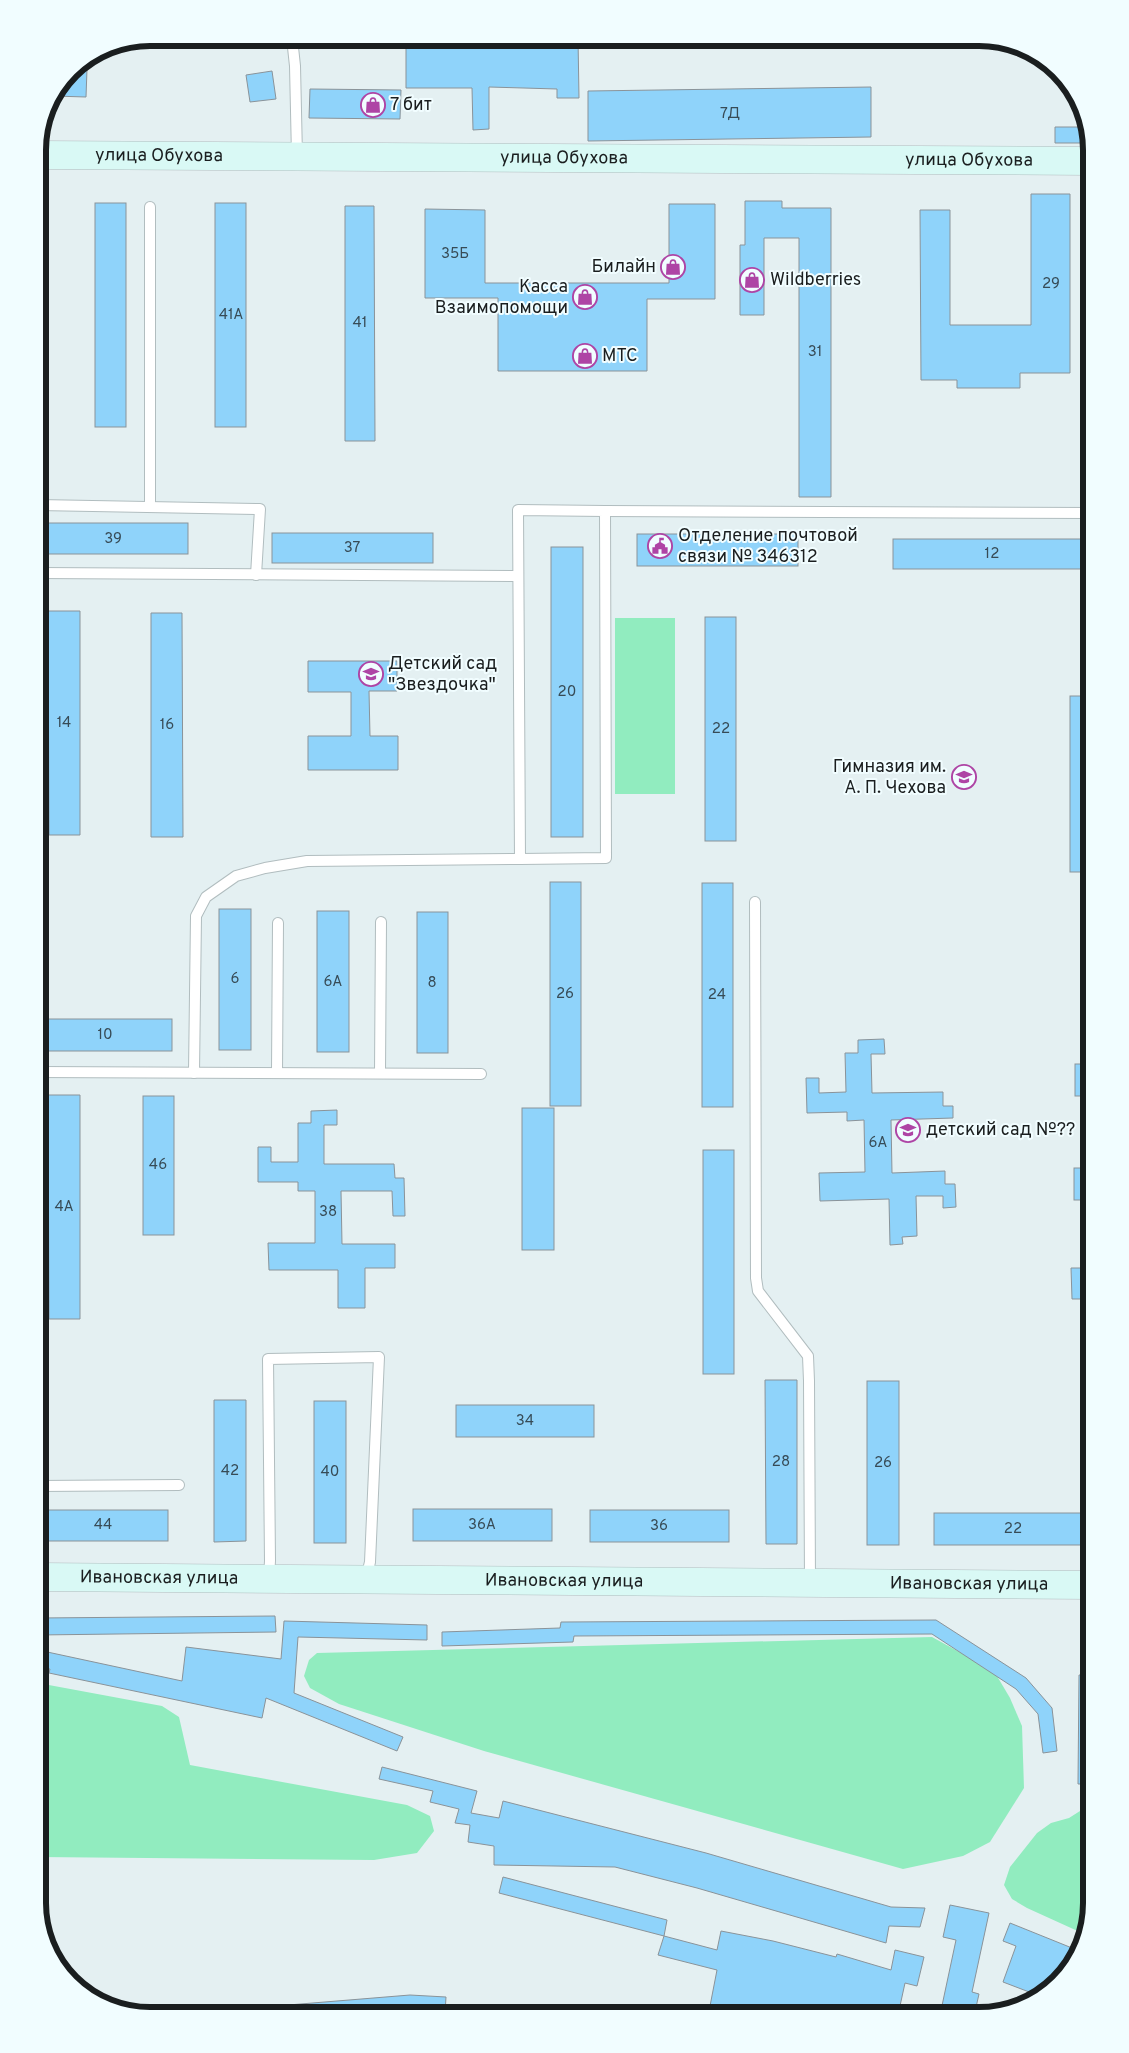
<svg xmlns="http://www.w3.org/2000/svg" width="1129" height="2053" viewBox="0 0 1129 2053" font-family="Overpass,sans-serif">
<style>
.green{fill:#91ecbf}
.building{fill:#8fd3fa;stroke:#8a9399}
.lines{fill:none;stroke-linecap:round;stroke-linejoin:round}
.lane-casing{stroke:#b1bdbf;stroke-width:12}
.secondary-casing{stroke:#b1bdbf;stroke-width:29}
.lane{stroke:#fff;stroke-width:10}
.secondary{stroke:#d9f9f5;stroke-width:28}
.labels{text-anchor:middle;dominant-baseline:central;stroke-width:4;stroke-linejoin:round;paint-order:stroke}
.number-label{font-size:15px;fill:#374b56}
.poi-label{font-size:18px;fill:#1a1e1f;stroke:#f1fdff;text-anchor:start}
.street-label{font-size:18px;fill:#1a1e1f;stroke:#f1fdff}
.rim{fill:none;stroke:#1a1e1f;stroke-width:6}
</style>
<rect width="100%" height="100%" fill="#e4f0f2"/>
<g class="green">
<rect x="615" y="618" width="60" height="176"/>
<path d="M932,1637L994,1671L1010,1698L1022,1726L1024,1788L990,1842L963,1856L903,1869L484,1751L339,1704L310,1688L304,1676L309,1660L317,1653Z"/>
<path d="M38,1683L162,1706L179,1717L190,1765L407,1805L430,1816L434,1831L417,1853L374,1860L38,1857Z"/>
<path d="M1091,1804V1903L1082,1933L1027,1908L1012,1899L1004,1885L1010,1867L1037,1833L1051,1823L1069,1818Z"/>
</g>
<g class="building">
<path d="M491,38H578L579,98H557V89L489,87V129L473,130L472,88H406V40H491Z"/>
<path d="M73,69H87L86,97L53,96Z"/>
<path d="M272,71L276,99L250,102L246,75Z"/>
<path d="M871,87V137L588,141V91Z"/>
<path d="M310,89L401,90L400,119L309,118Z"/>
<path d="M1055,127H1087L1090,143H1055Z"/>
<path d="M1031,194H1070V373H1020V388H957V380H921L920,210H950V325H1031Z"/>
<path d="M745,201H782V208H831V497H799V238H764V315H740V245H745Z"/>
<rect x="95" y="203" width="31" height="224"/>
<rect x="215" y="203" width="31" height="224"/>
<path d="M669,204H715V299H647V371H498V298H425V209L485,210V283H669Z"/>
<path d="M345,206H374L375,441H345Z"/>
<rect x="38" y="523" width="150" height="31"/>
<rect x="272" y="533" width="161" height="30"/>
<rect x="637" y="534" width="161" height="32"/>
<rect x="893" y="539" width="199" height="30"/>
<rect x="551" y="547" width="32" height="290"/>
<path d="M48,611H80V835H49Z"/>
<path d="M151,613H182L183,837H151Z"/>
<rect x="705" y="617" width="31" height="224"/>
<path d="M308,661H397V691H369L370,736H398V770H308V736H351V692H308Z"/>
<rect x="1070" y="696" width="22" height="176"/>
<rect x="550" y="882" width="31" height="224"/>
<rect x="702" y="883" width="31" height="224"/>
<rect x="219" y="909" width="32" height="141"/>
<rect x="317" y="911" width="32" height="141"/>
<rect x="417" y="912" width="31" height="141"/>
<rect x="38" y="1019" width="134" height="32"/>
<path d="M884,1039L885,1054H871L872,1093L943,1092V1106H953V1118L891,1120L892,1173L945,1171V1184H955L956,1207L943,1208V1196H916L917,1236L902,1237L903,1244L890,1245L889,1199L820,1201L819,1173L865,1172L864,1120L847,1121V1112L807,1113L806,1078H819V1093L846,1092L845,1053H858V1040Z"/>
<rect x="1075" y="1064" width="17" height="32"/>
<path d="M48,1095H80V1319H49Z"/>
<rect x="143" y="1096" width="31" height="139"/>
<rect x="522" y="1108" width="32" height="142"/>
<path d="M337,1110V1125H324V1164H394L395,1178H404L405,1216H393L392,1191H341L342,1244H395V1268H365V1308H338V1270H269L268,1243H315V1191H298V1182H258V1147H271V1162H298V1123H311V1111Z"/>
<rect x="703" y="1150" width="31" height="224"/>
<rect x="1074" y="1168" width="18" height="32"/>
<path d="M1071,1268H1092V1299H1072Z"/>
<path d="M765,1380H797V1544H766Z"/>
<rect x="867" y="1381" width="32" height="164"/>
<path d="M214,1400H246V1541L214,1542Z"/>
<rect x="314" y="1401" width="32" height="142"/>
<rect x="456" y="1405" width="138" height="32"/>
<rect x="413" y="1509" width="139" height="32"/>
<rect x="38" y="1510" width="130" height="31"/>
<rect x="590" y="1510" width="139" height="32"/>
<rect x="934" y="1513" width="158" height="32"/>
<path d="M275,1616L276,1632L38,1635V1618Z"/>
<path d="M936,1620L1026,1678L1052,1708L1057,1751L1043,1753L1038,1714L1016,1689L932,1634L574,1636L573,1642L442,1646V1632L560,1628L561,1622Z"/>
<path d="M284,1621L427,1625V1640L298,1637L294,1693L403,1737L397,1751L266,1698L262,1718L49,1673L50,1669H38V1650L182,1681L186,1647L281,1659Z"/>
<path d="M1079,1675H1092V1784H1078Z"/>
<path d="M382,1767L477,1791L471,1813L499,1818L503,1801L706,1853L891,1907L925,1908L920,1927L889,1926L886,1943L697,1888L615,1867L494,1865V1846L468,1842L470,1825L455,1823L459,1809L430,1802L433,1791L379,1779Z"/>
<path d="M503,1877L667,1920L664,1936L499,1893Z"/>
<path d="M950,1905L989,1913L972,1992L979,1994L974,2016L940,2015L956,1940L943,1937Z"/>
<path d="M1010,1923L1077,1950L1072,1966L1037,1995L1003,1982L1016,1946L1003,1941Z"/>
<path d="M721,1931L773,1941L836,1957L837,1954L891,1970L895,1950L924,1957L917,1986L905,1983L898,2015H722L724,2009L710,2006L717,1970L658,1955L664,1936L717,1950Z"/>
<path d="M410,1995L446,1997L445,2013L411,2012L369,2015H277L276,2006Z"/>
</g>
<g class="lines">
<defs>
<g id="lane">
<path d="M292,38L295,66L297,156"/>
<path d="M150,207V507"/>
<path d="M38,505L260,509L256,575"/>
<path d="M605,511L1091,513"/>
<path d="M38,573L517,576"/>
<path d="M755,902L756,1278L758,1291L808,1356L809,1381L810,1582"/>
<path d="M38,1072L481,1074"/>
<path d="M194,1073L196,916L206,897L236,876L265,868L307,861L520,859L518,510L605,511L606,858L520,859"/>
<path d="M277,1073L278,923"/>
<path d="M380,1073L381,922"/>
<path d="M38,1486L179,1485"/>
<path d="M269,1577L270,1561L268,1359L379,1357L370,1562L366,1578"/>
</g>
<g id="secondary">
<path id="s1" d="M38,155L1091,161"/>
<path id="s2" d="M38,1577L1091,1585"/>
</g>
</defs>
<use href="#lane" class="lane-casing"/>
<use href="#secondary" class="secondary-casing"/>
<use href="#lane" class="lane"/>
<use href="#secondary" class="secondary"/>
</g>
<defs>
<symbol id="shop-ring" viewBox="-11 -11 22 22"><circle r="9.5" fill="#f1fdff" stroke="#ae44a5" stroke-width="1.5"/><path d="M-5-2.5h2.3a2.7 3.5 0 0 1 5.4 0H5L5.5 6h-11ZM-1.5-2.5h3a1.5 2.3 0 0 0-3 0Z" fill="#ae44a5"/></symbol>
<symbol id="civic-ring" viewBox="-11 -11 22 22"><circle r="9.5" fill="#f1fdff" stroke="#ae44a5" stroke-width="1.5"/><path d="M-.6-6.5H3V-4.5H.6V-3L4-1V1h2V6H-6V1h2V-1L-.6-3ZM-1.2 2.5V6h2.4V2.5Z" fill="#ae44a5"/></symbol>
<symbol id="school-ring" viewBox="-11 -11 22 22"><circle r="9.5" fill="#f1fdff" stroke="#ae44a5" stroke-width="1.5"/><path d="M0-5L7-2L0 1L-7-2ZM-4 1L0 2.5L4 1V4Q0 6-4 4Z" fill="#ae44a5"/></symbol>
</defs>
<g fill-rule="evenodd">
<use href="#shop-ring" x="359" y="91" width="28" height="28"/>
<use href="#shop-ring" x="659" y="253" width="28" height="28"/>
<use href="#shop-ring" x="738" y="266" width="28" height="28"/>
<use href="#shop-ring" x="571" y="283" width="28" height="28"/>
<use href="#shop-ring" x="571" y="342" width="28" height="28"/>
<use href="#civic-ring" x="646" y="532" width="28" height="28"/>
<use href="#school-ring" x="357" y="660" width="28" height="28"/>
<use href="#school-ring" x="950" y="763" width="28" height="28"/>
<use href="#school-ring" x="894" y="1116" width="28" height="28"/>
</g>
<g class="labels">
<g class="number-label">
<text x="730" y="114">7Д</text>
<text x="455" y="254">35Б</text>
<text x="1051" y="284">29</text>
<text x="231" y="315">41А</text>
<text x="360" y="323">41</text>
<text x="815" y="352">31</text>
<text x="113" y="539">39</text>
<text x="352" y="548">37</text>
<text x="992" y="554">12</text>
<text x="567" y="692">20</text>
<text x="64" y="723">14</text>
<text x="167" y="725">16</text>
<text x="721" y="729">22</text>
<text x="235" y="979">6</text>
<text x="333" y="982">6А</text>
<text x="432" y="983">8</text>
<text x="565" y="994">26</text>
<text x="717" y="995">24</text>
<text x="105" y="1035">10</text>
<text x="878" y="1143">6А</text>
<text x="158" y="1165">46</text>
<text x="64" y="1207">4А</text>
<text x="328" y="1212">38</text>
<text x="525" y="1421">34</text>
<text x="781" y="1462">28</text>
<text x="883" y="1463">26</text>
<text x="230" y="1471">42</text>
<text x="330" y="1472">40</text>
<text x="103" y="1525">44</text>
<text x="482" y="1525">36А</text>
<text x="659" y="1526">36</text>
<text x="1013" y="1529">22</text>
</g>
<g class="poi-label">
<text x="390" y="105">7 бит</text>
<text x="656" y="267" text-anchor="end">Билайн</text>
<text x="770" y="280">Wildberries</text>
<text x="568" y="287" text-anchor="end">Касса<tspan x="568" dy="21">Взаимопомощи</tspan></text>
<text x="602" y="356">МТС</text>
<text x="678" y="536">Отделение почтовой<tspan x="678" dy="21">связи № 346312</tspan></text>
<text x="388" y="664">Детский сад<tspan x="388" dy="21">"Звездочка"</tspan></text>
<text x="946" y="767" text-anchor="end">Гимназия им.<tspan x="946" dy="21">А. П. Чехова</tspan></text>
<text x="926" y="1130">детский сад №??</text>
</g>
<g class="street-label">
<text stroke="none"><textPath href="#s1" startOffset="121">улица Обухова</textPath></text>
<text stroke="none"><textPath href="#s1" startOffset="526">улица Обухова</textPath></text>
<text stroke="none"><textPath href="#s1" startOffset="931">улица Обухова</textPath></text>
<text stroke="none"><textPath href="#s2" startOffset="121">Ивановская улица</textPath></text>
<text stroke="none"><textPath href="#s2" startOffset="526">Ивановская улица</textPath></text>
<text stroke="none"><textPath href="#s2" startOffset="931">Ивановская улица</textPath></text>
</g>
</g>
<path d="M0 0H1129V2053H0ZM150 46H979A104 104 0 0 1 1083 150V1903A104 104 0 0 1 979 2007H150A104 104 0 0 1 46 1903V150A104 104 0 0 1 150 46Z" fill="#f1fdff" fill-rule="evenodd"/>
<path class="rim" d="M150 46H979A104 104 0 0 1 1083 150V1903A104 104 0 0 1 979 2007H150A104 104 0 0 1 46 1903V150A104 104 0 0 1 150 46Z"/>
</svg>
